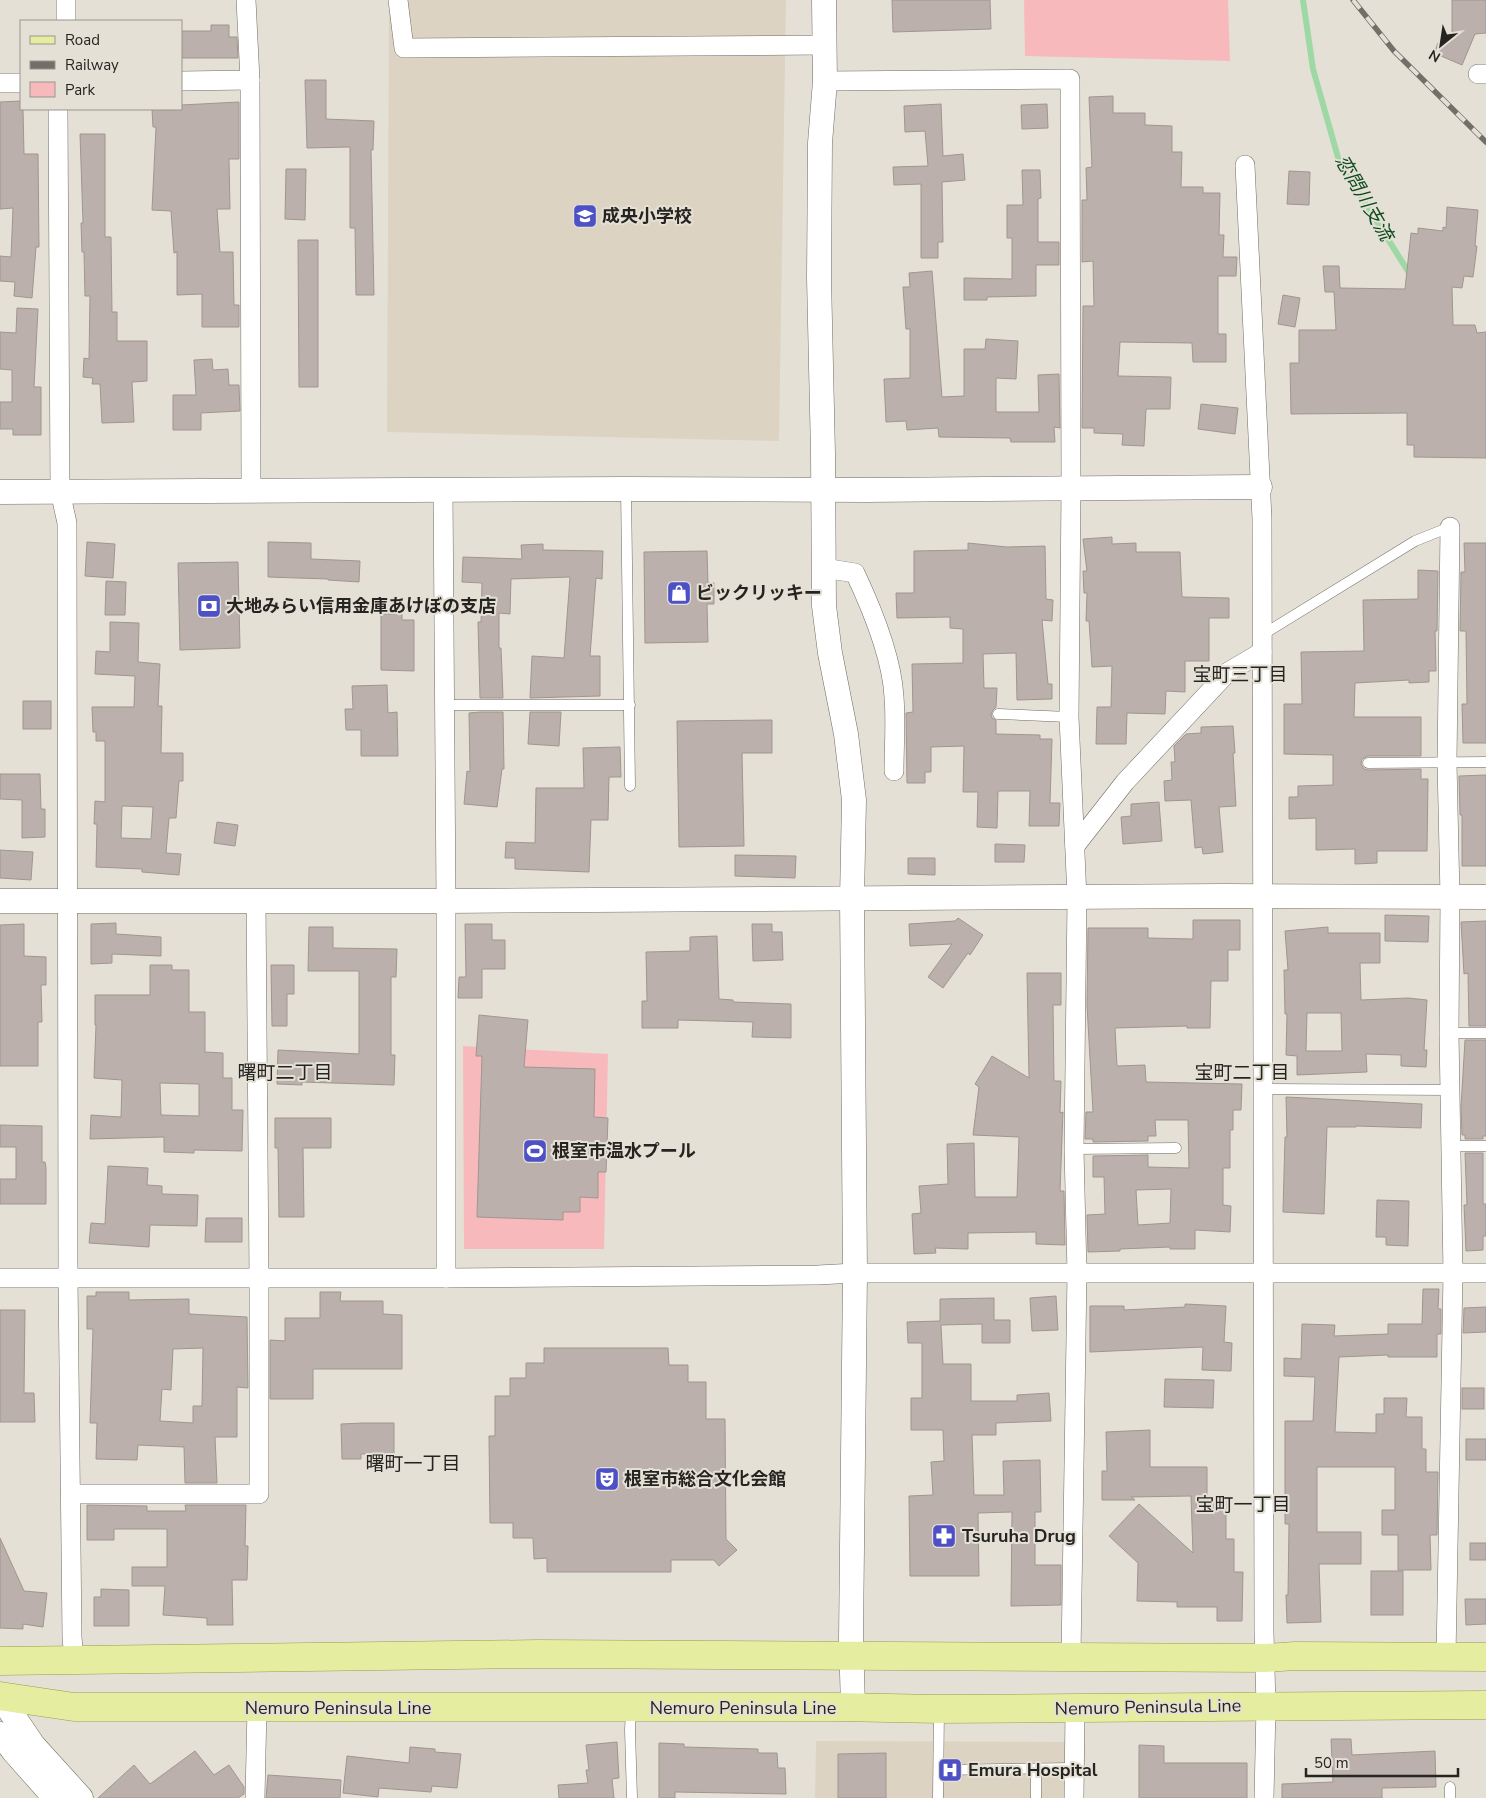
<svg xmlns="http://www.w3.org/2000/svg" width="1486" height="1798" viewBox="0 0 1486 1798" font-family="'Nunito Sans','Noto Sans JP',sans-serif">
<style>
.built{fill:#dcd3c2}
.green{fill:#f8b9bc}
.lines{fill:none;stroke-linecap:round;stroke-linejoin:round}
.stream{stroke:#9ed8a4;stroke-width:6}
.building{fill:#bbb0ab;stroke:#a09690;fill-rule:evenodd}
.service-casing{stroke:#716c63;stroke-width:11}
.minor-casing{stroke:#716c63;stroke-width:20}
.tertiary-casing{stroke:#716c63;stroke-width:25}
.primary-casing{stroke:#979f4a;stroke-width:29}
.service{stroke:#fff;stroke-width:10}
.minor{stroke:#fff;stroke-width:19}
.tertiary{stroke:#fff;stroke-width:24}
.primary{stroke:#e5eda0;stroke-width:28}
.rail-casing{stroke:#726f69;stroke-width:5.5}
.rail{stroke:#e5e0d6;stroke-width:4;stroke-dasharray:11;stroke-linecap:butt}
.labels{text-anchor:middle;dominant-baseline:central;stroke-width:4;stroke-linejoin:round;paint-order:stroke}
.poi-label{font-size:18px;font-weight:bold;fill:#262420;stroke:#e5e0d6;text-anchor:start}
.street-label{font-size:18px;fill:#262420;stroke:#e5e0d6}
.water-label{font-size:19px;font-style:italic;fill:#0d4c1d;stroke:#e5e0d6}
.neighbourhood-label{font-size:19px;fill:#262420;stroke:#e5e0d6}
</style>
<rect width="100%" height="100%" fill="#e5e0d6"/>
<g class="built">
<path d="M389,0H786L779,441L387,432Z"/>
<path d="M816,1741L1085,1742L1084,1798H815Z"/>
</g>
<g class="green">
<path d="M1024,0H1228L1230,61L1025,56Z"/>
<path d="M463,1046L608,1054L604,1249H464Z"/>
</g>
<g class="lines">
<path class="stream" d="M1303,0L1313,69L1339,161L1411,276"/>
</g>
<g class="building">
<path d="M892,0H990L991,29L893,32Z"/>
<path d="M1452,0H1486V33L1475,34L1462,65L1434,53L1442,33L1452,37Z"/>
<path d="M211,25H229V37H237L238,58H181V31H211Z"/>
<path d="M305,80H326V119L374,121L373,150H371L374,295H356L355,228H350V147L307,148Z"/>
<path d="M1113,96V113H1145V125L1172,126V152H1182L1181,187H1203V193H1220L1219,235H1224L1223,257H1237L1236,276H1218V334H1226V362H1193L1192,343L1120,342L1118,376L1171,377L1170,409H1146L1144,446L1122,445L1123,434L1094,433V428H1082L1083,306H1094L1093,261L1082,262V200H1087L1086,168L1092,167L1089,97Z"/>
<path d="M21,101V109H23L24,154H38L39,247H36L32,298L14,296L15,282L0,281V256L11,257L13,208L0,209V102Z"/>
<path d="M239,102V159H229L230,209H217L220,252H233L234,305H239V327H202V294L177,295V252L174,253L171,211L152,210L156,127H153L152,109H181V105Z"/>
<path d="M941,104L943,156L963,154L965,180L942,182L943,242H938V258H921V184L894,185L893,167L928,166L925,131L905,132L904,106Z"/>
<path d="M1047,104L1048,128L1022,129L1021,105Z"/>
<path d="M80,134H105V237H111L112,312H117V341H147V381L132,382L134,422L102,423L100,384H92L93,378L83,377L84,358L89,359L90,296H85L84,252H82L81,223H83Z"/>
<path d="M286,169H306L305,220L285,219Z"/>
<path d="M1022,170H1040L1041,198L1038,199V242H1059V265H1036V296L987,297V300H964V278L1012,279V238H1007V205H1023Z"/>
<path d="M1289,171L1310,172L1309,205L1287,204Z"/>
<path d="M1447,207L1478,210L1475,246H1477L1473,277L1464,276L1462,288L1452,287L1453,325H1475L1477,333L1486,332V458L1414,457V445H1407V413L1291,414L1290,363H1299V330H1336L1334,292H1325L1323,266H1339L1340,288L1405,289L1411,233L1418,234V228L1443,231V227L1446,228Z"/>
<path d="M298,240H318V387H299Z"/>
<path d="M932,271L942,397L964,396V349H985L986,339L1018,341L1016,379L996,378V412H1039L1038,375L1059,374L1060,428L1054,427L1055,442H1011L1010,438L939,437L938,428L907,430L906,421L886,422L884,379L910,378V329H906L903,287H910L909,273Z"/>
<path d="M1283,295L1300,298L1295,327L1278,324Z"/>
<path d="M17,308L38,309L34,387H41V435H13V429H0V402H12V370L0,369V332L16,333Z"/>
<path d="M212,359L213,370L228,369L229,385H239L240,411L201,413V430H173V395H196L194,360Z"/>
<path d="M1201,404L1238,408L1235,434L1198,429Z"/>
<path d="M1112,537V544L1136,543V552H1180L1182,597L1229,598V618H1209V661H1185V692L1166,691L1165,714L1127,713L1126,744H1096L1097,707H1111L1112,666L1092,667L1089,621H1086L1087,593H1084L1083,571H1087L1083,539Z"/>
<path d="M87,542L115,544L113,578L85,576Z"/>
<path d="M268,542L311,543V559L360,561L359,582L328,580V579L268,577Z"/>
<path d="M968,543L1007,547L1045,546L1046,599L1053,600L1052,621L1042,620L1048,684H1052V699L1017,700L1016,653L983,654L984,688H997L996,707L993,710L991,714L992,718L996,720V734L1040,735V739H1052L1050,803H1060L1059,826H1029L1030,791H998L997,828L977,827L978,792H963L964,746L931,747V772H925V783H907L906,713L913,712L912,664L963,663V629L950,628V617L897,618L896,593H914V551L968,550Z"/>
<path d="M1464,543H1486V743H1463L1462,704H1467L1466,631H1460L1461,572H1465Z"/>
<path d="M543,544V550L603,551L602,579L596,578L590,656H600V696L530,698L532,656L564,658L570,577L511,579L510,614L499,613V648H501L503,698H480L478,622H481L482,583L462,582L463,557L522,559L521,545Z"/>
<path d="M707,551L708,583H714V604H707L708,642L645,643L644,552Z"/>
<path d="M238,562L240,648L180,650L178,563Z"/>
<path d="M1418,570L1438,571L1437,631H1435L1436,671H1429V682L1409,683V680L1355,683L1354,717H1421V756H1368L1362,759L1361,764L1364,769L1368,770L1421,769V779H1428L1427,851H1377V863L1355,864V849L1316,850V818L1289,819V797H1298V786L1333,785V755L1284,754V704H1302L1301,652L1364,651L1363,600L1418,599Z"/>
<path d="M106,581L126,582L125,615H105Z"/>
<path d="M381,614H402V620H414V671L381,670Z"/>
<path d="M110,622L139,623L138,662L160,664L158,706H162L161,753H183V781H179L176,818H169L166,853L181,854L179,875L142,872V869L96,867L97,824H94L95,801L105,802V741H96V732H93L92,707H134L135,676L95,674L96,651L110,652ZM122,806L153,807L151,839L121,838Z"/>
<path d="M387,685L388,713L397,712L398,756H361V730H346L345,709H353L352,686Z"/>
<rect x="23" y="701" width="28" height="28"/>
<path d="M480,712H503L504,769H502L497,807L464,804L467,771L470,772L469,713Z"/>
<path d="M530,712H561L559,746L528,744Z"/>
<path d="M772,720V753H742L744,846L679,847L677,721Z"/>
<path d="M1233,726L1235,753H1233L1236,806L1219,807L1223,852L1203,854L1202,847L1195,848L1191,800L1165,801L1164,781L1172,780L1171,762H1175L1174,746L1186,734L1201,733V727Z"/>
<path d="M620,747L621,777H609L608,820H591L589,872L515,869V858H505L506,842L535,843L536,788H584L583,748Z"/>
<path d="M0,774H40L41,809H45V837L22,838V800L0,799Z"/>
<path d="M1486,775V866H1462V815H1460L1459,776Z"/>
<path d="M1159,802L1162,841L1123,844L1121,817L1131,816V804Z"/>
<path d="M217,822L238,825L235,846L214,843Z"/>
<path d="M995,844L1025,845L1024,862H995Z"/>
<path d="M0,850L33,852L31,880L0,878Z"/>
<path d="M735,855L796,856L795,878L735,876Z"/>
<path d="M908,858H935V875L908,874Z"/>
<path d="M1385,915L1429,916L1428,942L1385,941Z"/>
<path d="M958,918L983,935L970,955L968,953L943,988L928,977L952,944L910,946L909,924L955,921Z"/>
<path d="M1193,920H1240V950H1228V981H1211L1210,1028H1187V1026L1115,1028L1117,1066L1145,1065L1146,1082L1242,1084L1241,1110H1233V1130H1230V1168H1223V1205L1231,1206L1230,1232L1195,1230V1249H1170V1247L1120,1249V1251L1088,1252L1087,1215L1105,1214L1104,1177H1093V1156L1148,1155V1167L1189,1168L1188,1120H1155L1156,1136H1148V1141L1093,1142V1139H1085L1086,1112H1093L1087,1005L1088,928H1148V938L1193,939ZM1171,1189L1170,1223L1138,1225L1136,1190Z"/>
<path d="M1486,921V1026H1469L1468,973L1464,974L1461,922Z"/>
<path d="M116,923V934L161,937V956L112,954V963L91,964V924Z"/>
<path d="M24,924V956L46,957V985H41L42,1022H38V1066H0V925Z"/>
<path d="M465,924H492V940H505V969H482V998H458L459,977H466Z"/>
<path d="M752,924H772V932H782L783,960L753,961Z"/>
<path d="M309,927H333V948L397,949L396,977H391V1055H395L394,1085L302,1082V1085L277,1084L278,1050L359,1054V971H308Z"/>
<path d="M1328,927V933H1380V963H1360L1361,1000L1408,998L1427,1000L1424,1050H1427L1426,1067L1401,1066V1055L1366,1054L1367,1072L1297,1075V1056L1286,1055L1287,1014H1285L1284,970H1288L1285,931ZM1307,1013H1341L1342,1051H1306Z"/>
<path d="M717,936L719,999L733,1000V1002L791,1004V1038L752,1037L753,1022L678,1020V1028H642V1001H647L646,952L690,951V937Z"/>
<path d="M150,965H172V970H189V1012H205V1052L223,1053V1078H232V1110H243L242,1151L194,1150V1153L164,1152V1137L90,1139L91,1115L121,1117L122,1080L94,1078L96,1025H95V995H150ZM160,1083L199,1084V1116L161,1115Z"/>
<path d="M271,965H294V994H287V1026H272Z"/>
<path d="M1027,973H1061V1005H1053L1054,1081H1061L1060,1113L1063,1112L1060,1191H1064L1065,1245L1036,1244V1232L968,1233V1249L935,1248L936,1253L914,1254L912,1214L921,1213L919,1186L948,1184L947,1144L974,1143L975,1197H1017L1019,1137L973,1135L979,1087L975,1084L992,1056L1029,1078Z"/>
<path d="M479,1015L528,1020L524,1067L595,1069L594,1117L608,1118L606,1172H598V1198L580,1197V1212H563V1220L477,1217L482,1056H476Z"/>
<path d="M1465,1040H1486V1136H1483V1139H1465V1135H1462L1461,1107Z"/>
<path d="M1286,1097L1422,1104L1421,1128L1356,1126V1127H1327L1324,1214L1283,1212L1285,1137H1287Z"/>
<path d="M275,1118H331V1148H303L304,1217H279L278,1148H275Z"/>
<path d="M0,1125L42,1126V1162H45L46,1168V1204H0V1179H16V1147H0Z"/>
<path d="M1465,1153H1483V1204H1486V1236H1483V1250L1466,1251L1464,1205H1467Z"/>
<path d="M108,1166L148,1168L147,1185L162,1186V1194L198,1195L197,1226L150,1225L149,1247L89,1243L91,1223L105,1224Z"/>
<path d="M1377,1200L1409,1201L1408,1246L1386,1245V1237H1376Z"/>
<path d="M206,1218H242V1242H205Z"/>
<path d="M1423,1289H1439L1438,1309H1441V1334H1437V1357H1388V1355L1339,1357L1335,1432L1376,1433V1414H1384V1398H1407L1406,1417H1422V1449H1426V1472H1438L1437,1535H1430L1431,1570H1398V1535H1382V1510H1395V1467H1317V1532H1361V1564H1319L1321,1622L1287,1623L1286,1595H1288L1289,1524H1285V1421H1313L1315,1377L1284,1376V1358L1301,1359L1302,1324L1335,1325L1334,1336L1388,1334V1324H1422Z"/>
<path d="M96,1292H129V1300L189,1299V1314L247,1317L248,1388L237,1387V1437H215L217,1483H185L184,1447L138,1445L137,1460L96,1459L97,1423H90L93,1329H87V1296H96ZM203,1348L202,1406H193V1423L160,1421L162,1389L171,1390L173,1349Z"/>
<path d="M320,1292H341L340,1301H383V1314L402,1315V1369H313V1399H270V1340L285,1341V1318H320Z"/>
<path d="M1056,1296L1058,1330L1032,1331L1030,1298Z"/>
<path d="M994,1298V1320H1010V1343H982V1324L941,1325L943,1364H971V1401H1017V1395L1049,1393L1051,1421L996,1423V1435H972L974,1495H1004L1003,1461L1040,1460L1041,1512H1035V1565H1061V1605L1011,1606L1012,1512L978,1513L979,1576H910L909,1496L933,1495L931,1462L944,1461L943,1430H911V1398H922V1343H908L907,1322L940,1321V1299Z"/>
<path d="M1185,1304L1226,1306L1224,1342L1232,1343L1231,1371L1202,1370L1203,1347L1090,1352V1306H1124V1310L1185,1307Z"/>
<path d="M1486,1307V1332L1463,1333L1464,1308Z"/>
<path d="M0,1310H25L24,1393H34L35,1422H0Z"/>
<path d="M544,1348H668L669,1365H688V1382H706V1419H725L726,1539L737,1550L719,1566L714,1560H671V1572H547V1558L534,1559L533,1538H513V1523H490L489,1436H495V1396H510V1378H526V1363H544Z"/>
<path d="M1165,1379L1214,1380L1213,1408L1164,1407Z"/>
<rect x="1462" y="1388" width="22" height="21"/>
<path d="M363,1423H394V1454H361V1459H342L341,1424Z"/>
<path d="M1150,1430V1467H1207V1500L1226,1499V1539H1234V1572H1243L1242,1621H1217V1607H1177V1602L1137,1601L1138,1563L1109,1536L1139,1504L1193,1553L1191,1496L1131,1497L1135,1500H1102V1471H1107L1106,1432Z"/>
<rect x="1466" y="1439" width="20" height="21"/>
<path d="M87,1505L147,1506V1511H186L185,1505H246L245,1546H248L247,1580H232L233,1625H207V1618L163,1615L165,1586H132V1567H167V1529H114V1540H87Z"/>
<path d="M0,1538L24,1591L47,1593L43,1627L23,1624V1629L0,1628Z"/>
<rect x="1470" y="1543" width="16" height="17"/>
<rect x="1371" y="1571" width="32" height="44"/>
<path d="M101,1589L129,1590V1626H94V1597H101Z"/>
<path d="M1465,1599H1486V1624L1466,1625Z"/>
<path d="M1331,1739H1351L1352,1755L1435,1751L1436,1787L1382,1788V1798H1282V1784L1333,1782Z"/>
<path d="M617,1742L619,1778L612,1779L614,1798H559L558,1785L588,1783L586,1770H589L586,1745Z"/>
<path d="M659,1743L684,1744V1747L758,1749V1753H777L778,1768H785L786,1794L675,1792V1798H659Z"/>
<path d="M1139,1745L1164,1746V1763H1247V1798H1139Z"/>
<path d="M410,1747L435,1749V1752L461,1754L457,1788L432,1786L431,1792L379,1788L378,1797L343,1793L347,1756L409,1763Z"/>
<path d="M195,1751L214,1775L229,1765L244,1787V1794L238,1798H98L134,1765L150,1784Z"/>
<path d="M886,1753V1798H838V1754Z"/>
<path d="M268,1775L341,1780L340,1798H266Z"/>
</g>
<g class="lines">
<defs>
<g id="service">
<path d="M626,489L630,786"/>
<path d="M1262,635L1415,541L1450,527"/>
<path d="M445,705H630"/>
<path d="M998,714L1069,717"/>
<path d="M1368,763L1486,762"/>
<path d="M1449,1033H1486"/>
<path d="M1264,1089L1450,1090"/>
<path d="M1451,1146H1486"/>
<path d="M1074,1149L1176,1148"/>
<path d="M631,1709L630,1730L632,1798"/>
<path d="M939,1770L1074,1768"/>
<path d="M938,1798L939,1709"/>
<path d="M1036,1798V1769"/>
<path d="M1450,1798V1787"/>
</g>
<g id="minor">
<path d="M66,0V21"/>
<path d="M246,0L250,80L251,491"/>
<path d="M398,0L404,48L824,45"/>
<path d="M1478,74H1486"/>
<path d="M181,81L250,80"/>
<path d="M825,81L1070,79L1071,488L1069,717L1077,898L1074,1149L1077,1273L1071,1657"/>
<path d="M0,83H21"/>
<path d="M58,109L60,491L67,523L68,1278L72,1637L74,1660"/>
<path d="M1245,165L1262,519L1264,1632L1266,1706L1264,1798"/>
<path d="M443,490L446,901V1278"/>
<path d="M824,568L855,573C872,609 892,658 894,697C896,722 894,746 894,771"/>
<path d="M1075,846L1125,782L1228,672L1262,652"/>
<path d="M0,1278H446L818,1275L855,1273H1486"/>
<path d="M71,1494H259V1278L256,901"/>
<path d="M1446,1657L1453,1273L1449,1033L1450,897L1447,762L1450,527"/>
<path d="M255,1798L257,1707"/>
<path d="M1074,1798L1075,1709"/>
</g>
<g id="tertiary">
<path d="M824,0L825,81L820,143L819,278L823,454L824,606L830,653L846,734L854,800L852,898L855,1273L851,1639L853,1707"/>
<path d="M0,492L626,489L866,490L1260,487"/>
<path d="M0,901H446L1224,896L1486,897"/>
<path d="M0,1696L33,1745L81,1798"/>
<path d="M0,1734L15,1753L55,1798"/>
</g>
<g id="primary">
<path d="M0,1661L538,1654L1265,1658L1295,1656L1486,1657"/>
<path d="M0,1696L74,1707H837L939,1709L1486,1705"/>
</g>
</defs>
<use href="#service" class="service-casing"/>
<use href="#minor" class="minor-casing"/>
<use href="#tertiary" class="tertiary-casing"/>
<use href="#primary" class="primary-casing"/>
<use href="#service" class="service"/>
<use href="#minor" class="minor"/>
<use href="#tertiary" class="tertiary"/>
<use href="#primary" class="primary"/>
<defs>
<path id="rail" d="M1353,0L1394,51L1486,142"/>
</defs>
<use href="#rail" class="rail-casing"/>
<use href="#rail" class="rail"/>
</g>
<defs>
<symbol id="school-square" viewBox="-11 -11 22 22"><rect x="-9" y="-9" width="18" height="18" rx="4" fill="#4e50c6" stroke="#e5e0d6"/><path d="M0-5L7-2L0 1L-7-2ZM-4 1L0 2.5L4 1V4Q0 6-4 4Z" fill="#fff"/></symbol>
<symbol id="shop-square" viewBox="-11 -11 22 22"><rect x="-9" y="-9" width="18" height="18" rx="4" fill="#4e50c6" stroke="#e5e0d6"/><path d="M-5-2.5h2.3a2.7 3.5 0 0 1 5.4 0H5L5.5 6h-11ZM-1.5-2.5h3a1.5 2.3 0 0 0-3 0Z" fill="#fff"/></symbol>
<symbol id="bank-square" viewBox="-11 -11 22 22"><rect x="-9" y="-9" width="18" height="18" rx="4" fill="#4e50c6" stroke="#e5e0d6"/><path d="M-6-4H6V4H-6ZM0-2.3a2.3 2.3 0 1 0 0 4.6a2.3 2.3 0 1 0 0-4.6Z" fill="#fff"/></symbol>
<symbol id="stadium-square" viewBox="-11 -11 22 22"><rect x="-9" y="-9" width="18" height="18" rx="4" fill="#4e50c6" stroke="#e5e0d6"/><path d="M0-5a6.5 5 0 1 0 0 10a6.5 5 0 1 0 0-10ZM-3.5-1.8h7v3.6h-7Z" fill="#fff"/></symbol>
<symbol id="theatre-square" viewBox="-11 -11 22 22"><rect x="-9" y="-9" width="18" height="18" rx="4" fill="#4e50c6" stroke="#e5e0d6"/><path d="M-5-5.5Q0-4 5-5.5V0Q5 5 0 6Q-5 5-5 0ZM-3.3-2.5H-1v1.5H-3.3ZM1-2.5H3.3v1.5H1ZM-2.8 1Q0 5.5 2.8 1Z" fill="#fff"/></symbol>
<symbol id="pharmacy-square" viewBox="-11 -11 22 22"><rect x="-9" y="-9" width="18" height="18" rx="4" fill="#4e50c6" stroke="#e5e0d6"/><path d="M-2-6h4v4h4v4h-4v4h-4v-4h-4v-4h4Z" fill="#fff"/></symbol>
<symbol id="hospital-square" viewBox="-11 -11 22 22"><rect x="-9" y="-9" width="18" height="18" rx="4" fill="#4e50c6" stroke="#e5e0d6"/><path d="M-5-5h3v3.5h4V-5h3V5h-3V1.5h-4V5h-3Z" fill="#fff"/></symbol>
</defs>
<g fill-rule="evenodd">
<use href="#school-square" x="571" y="202" width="28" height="28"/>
<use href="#shop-square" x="665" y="579" width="28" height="28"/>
<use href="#bank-square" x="195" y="592" width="28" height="28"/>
<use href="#stadium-square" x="521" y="1137" width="28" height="28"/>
<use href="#theatre-square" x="593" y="1465" width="28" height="28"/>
<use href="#pharmacy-square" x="930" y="1522" width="28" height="28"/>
<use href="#hospital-square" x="936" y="1756" width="28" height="28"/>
</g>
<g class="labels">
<g class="poi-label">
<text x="602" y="216">成央小学校</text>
<text x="696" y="593">ビックリッキー</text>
<text x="226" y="606">大地みらい信用金庫あけぼの支店</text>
<text x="552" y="1151">根室市温水プール</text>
<text x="624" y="1479">根室市総合文化会館</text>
<text x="962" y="1536">Tsuruha Drug</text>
<text x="968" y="1770">Emura Hospital</text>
</g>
<g class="street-label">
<text transform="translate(1148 1707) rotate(-1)">Nemuro Peninsula Line</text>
<text x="338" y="1708">Nemuro Peninsula Line</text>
<text x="743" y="1708">Nemuro Peninsula Line</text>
</g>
<g class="water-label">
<text transform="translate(1364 198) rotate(60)">恋問川支流</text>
</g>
<g class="neighbourhood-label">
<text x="1240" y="675">宝町三丁目</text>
<text x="285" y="1073">曙町二丁目</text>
<text x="1242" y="1073">宝町二丁目</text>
<text x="413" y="1464">曙町一丁目</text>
<text x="1243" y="1505">宝町一丁目</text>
</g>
</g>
<rect x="20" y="20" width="162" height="90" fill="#e5e0d6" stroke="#99958d"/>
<rect x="30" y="36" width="25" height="8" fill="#e5eda0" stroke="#99958d"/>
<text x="65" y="45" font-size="15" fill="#262420">Road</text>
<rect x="30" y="61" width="25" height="8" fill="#726f69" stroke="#99958d"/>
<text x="65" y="70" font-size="15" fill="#262420">Railway</text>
<rect x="30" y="82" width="25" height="15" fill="#f8b9bc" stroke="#99958d"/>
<text x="65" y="95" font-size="15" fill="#262420">Park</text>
<g transform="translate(1441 45) rotate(210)" stroke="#e5e0d6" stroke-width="4" paint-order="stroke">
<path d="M0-4L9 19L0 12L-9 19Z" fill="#262420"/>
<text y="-8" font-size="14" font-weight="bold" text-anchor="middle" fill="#262420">N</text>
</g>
<path d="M1306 1768v8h152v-8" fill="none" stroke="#262420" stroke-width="2.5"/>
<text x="1314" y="1768" font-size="15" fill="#262420" stroke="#e5e0d6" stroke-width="4" paint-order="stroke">50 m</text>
</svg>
